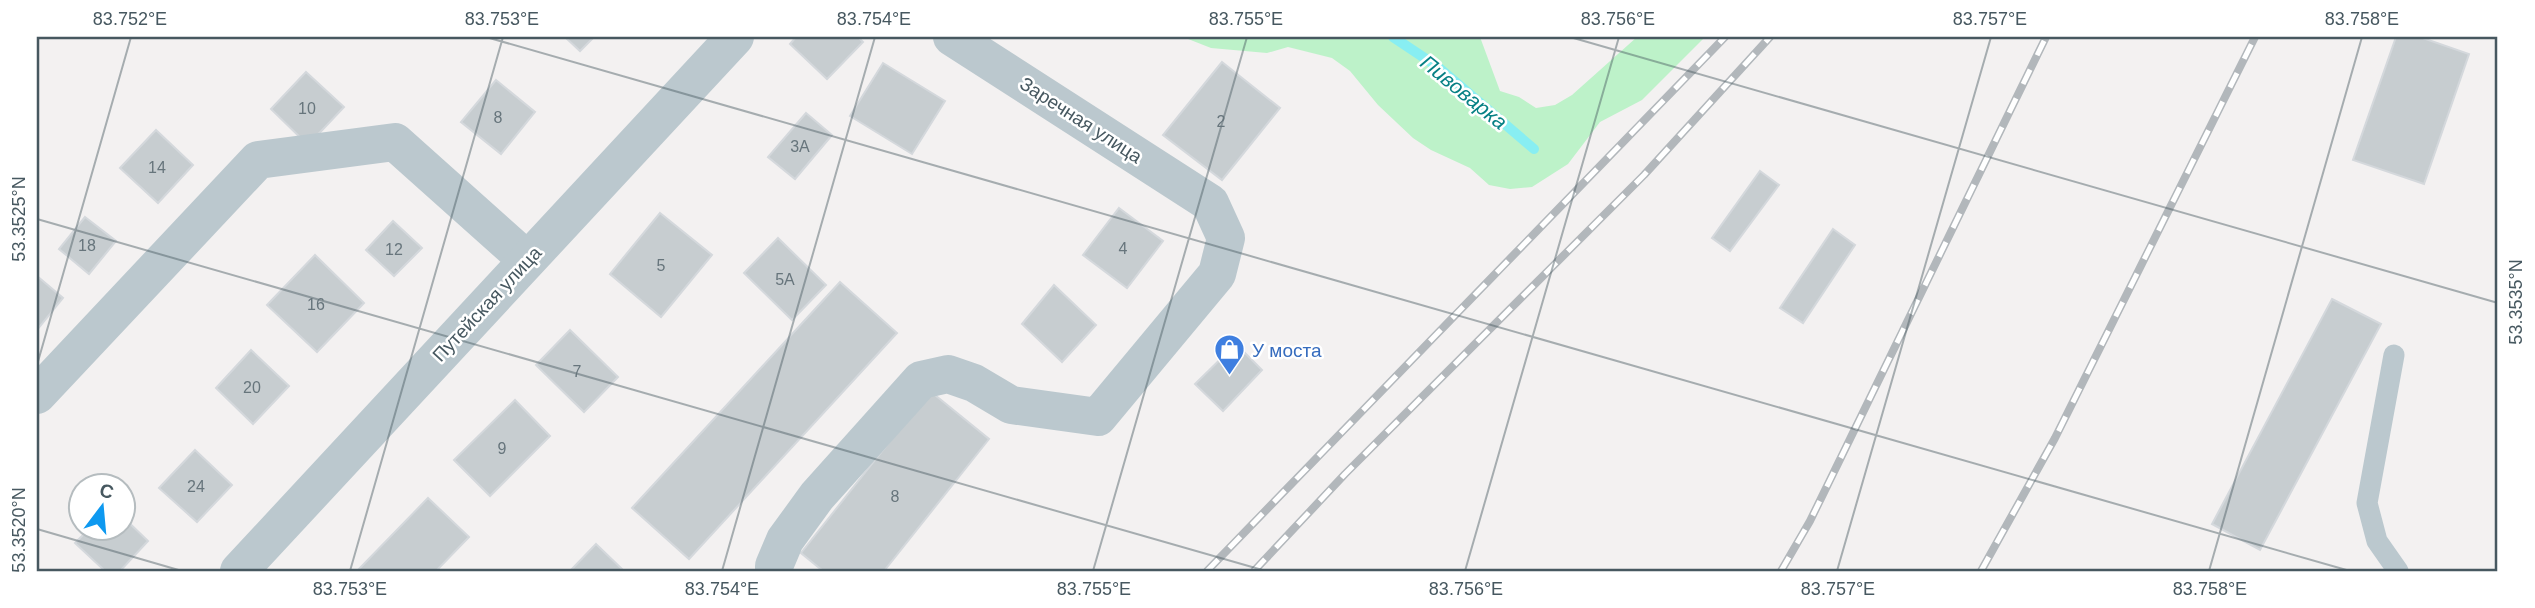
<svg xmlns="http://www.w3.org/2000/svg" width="2535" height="608" viewBox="0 0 2535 608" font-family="Arial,sans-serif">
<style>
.green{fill:#bdf2c9}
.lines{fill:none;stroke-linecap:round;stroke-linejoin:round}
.stream{stroke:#88eef2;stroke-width:10}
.building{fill:#c7cdd0;stroke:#d4d8dc;stroke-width:2}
.lane{stroke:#bbc8ce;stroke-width:21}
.street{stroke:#bbc8ce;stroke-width:38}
.rail-casing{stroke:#b2b7bb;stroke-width:8}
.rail{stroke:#fff;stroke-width:5;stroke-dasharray:16;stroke-linecap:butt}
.ticks{fill:none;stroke:#475860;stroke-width:2;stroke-opacity:0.45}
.labels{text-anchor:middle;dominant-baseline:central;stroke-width:5;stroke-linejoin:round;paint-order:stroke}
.number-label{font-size:16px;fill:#67757c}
.street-label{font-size:19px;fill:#475860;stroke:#fff}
.shop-label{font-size:19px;fill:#366cbe;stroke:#fff;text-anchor:start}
.water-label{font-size:21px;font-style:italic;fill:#078185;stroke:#fff}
.neatline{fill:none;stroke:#475860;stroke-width:2.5}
.ticks-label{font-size:18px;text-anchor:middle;fill:#475860}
</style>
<rect width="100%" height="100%" fill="#f3f1f1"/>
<path class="green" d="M1183,37H1480L1500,91L1519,97L1536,108L1555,105L1572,95L1637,37H1705L1642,100L1600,122L1568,164L1532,187L1510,189L1489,185L1470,168L1431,150L1413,138L1378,105L1350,71L1332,58L1288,47L1267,53L1211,48Z"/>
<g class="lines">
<path class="stream" d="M1393,37L1438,67L1534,149"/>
</g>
<g class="building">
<path d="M565,37H594L580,51Z"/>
<path d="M796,37H858L863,42L827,79L790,44Z"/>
<path d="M2396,37H2420L2469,54L2424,184L2353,160Z"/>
<path d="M1222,62L1280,108L1222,180L1163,135Z"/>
<path d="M883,63L945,101L912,154L850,116Z"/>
<path d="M306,72L344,107L308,145L271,109Z"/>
<path d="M496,80L535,112L501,154L461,122Z"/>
<path d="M806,113L832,135L795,179L768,157Z"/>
<path d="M156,130L193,165L158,203L120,168Z"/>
<path d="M1760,171L1779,185L1730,251L1712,238Z"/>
<path d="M1119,208L1163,241L1127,288L1083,255Z"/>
<path d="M660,213L712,255L661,317L610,274Z"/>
<path d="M85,217L116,241L89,274L59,249Z"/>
<path d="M393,221L422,248L394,276L366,250Z"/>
<path d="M1833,229L1855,245L1803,323L1780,308Z"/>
<path d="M778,238L826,285L792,320L744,273Z"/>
<path d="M315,255L364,303L317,352L267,305Z"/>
<path d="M37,276L63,298L37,330Z"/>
<path d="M840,282L897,333L689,559L632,508Z"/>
<path d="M1054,285L1096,325L1062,362L1022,324Z"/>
<path d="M2332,299L2381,324L2260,550L2212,524Z"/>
<path d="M570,330L618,377L584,412L536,365Z"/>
<path d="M1236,344L1262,370L1223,411L1195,384Z"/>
<path d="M251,350L289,386L253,424L216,388Z"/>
<path d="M930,391L989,439L884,571H823L801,553Z"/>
<path d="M515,400L550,436L490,496L454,460Z"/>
<path d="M195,450L232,485L197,522L159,488Z"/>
<path d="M428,498L469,537L436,571H357Z"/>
<path d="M122,516L148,541L120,571H105L75,543L90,528H122Z"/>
<path d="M596,544L624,571H570Z"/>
</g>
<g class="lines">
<path class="lane" d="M2394,355L2367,503L2377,541L2398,571"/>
<g class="street">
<path d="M37,395L258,160L395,142L527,260"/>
<path d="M239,571L735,37"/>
<path d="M774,571V566L785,540L817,496L921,380L948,374L974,383L1011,405L1098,417L1217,274L1226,238L1210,203L952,37"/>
</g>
<defs>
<g id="rail">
<path d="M1207,571L1725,37"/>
<path d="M1254,571L1345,474L1644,175L1770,37"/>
<path d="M1781,571L1810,521L2046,37"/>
<path d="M1981,571L2055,438L2255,37"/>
</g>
</defs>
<use href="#rail" class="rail-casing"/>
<use href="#rail" class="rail"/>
</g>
<path class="ticks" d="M486,37L2350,571M1570,37L2498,303M37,219L1266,571M37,365L131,37M37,529L182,571M350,571L503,37M722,571L875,37M1093,571L1247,37M1465,571L1619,37M1837,571L1991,37M2209,571L2362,37"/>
<defs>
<symbol id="shop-pin" viewBox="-11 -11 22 30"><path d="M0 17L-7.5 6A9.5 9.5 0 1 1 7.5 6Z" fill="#3f7fe0" stroke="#fff"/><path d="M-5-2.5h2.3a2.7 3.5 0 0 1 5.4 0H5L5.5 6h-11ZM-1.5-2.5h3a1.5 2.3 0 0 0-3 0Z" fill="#fff"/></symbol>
</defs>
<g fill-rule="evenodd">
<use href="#shop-pin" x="1212" y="332" width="35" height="47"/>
</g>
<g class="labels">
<g class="number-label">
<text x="307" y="108">10</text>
<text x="498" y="117">8</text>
<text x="1221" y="121">2</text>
<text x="800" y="146">3А</text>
<text x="157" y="167">14</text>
<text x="87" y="245">18</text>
<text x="1123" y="248">4</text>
<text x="394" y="249">12</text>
<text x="661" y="265">5</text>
<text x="785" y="279">5А</text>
<text x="316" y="304">16</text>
<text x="577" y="371">7</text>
<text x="252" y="387">20</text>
<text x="502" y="448">9</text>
<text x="196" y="486">24</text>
<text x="895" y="496">8</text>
</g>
<g class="street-label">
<text transform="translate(1081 120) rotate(33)">Заречная улица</text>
<text transform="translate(487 304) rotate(-47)">Путейская улица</text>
</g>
<g class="shop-label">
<text x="1252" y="350">У моста</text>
</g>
<g class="water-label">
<text transform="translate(1464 92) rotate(39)">Пивоварка</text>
</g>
</g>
<rect width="2535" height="608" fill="none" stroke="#ffffff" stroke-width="77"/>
<g transform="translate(102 507) rotate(16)"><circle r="33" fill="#ffffff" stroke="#b5bcbf" stroke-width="2"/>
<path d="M0-5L12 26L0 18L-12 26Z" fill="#0e99f0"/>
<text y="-10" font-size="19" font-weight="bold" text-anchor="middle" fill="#475860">С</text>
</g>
<rect x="38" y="38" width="2458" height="532" class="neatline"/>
<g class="ticks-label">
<text x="130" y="25">83.752°E</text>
<text x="502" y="25">83.753°E</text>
<text x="874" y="25">83.754°E</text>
<text x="1246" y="25">83.755°E</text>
<text x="1618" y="25">83.756°E</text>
<text x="1990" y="25">83.757°E</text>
<text x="2362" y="25">83.758°E</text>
<text transform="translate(19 219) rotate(-90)" y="6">53.3525°N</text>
<text transform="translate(2516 302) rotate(-90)" y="6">53.3535°N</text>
<text transform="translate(19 530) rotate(-90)" y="6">53.3520°N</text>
<text x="350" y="595">83.753°E</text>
<text x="722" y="595">83.754°E</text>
<text x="1094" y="595">83.755°E</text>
<text x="1466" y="595">83.756°E</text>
<text x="1838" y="595">83.757°E</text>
<text x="2210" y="595">83.758°E</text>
</g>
</svg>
